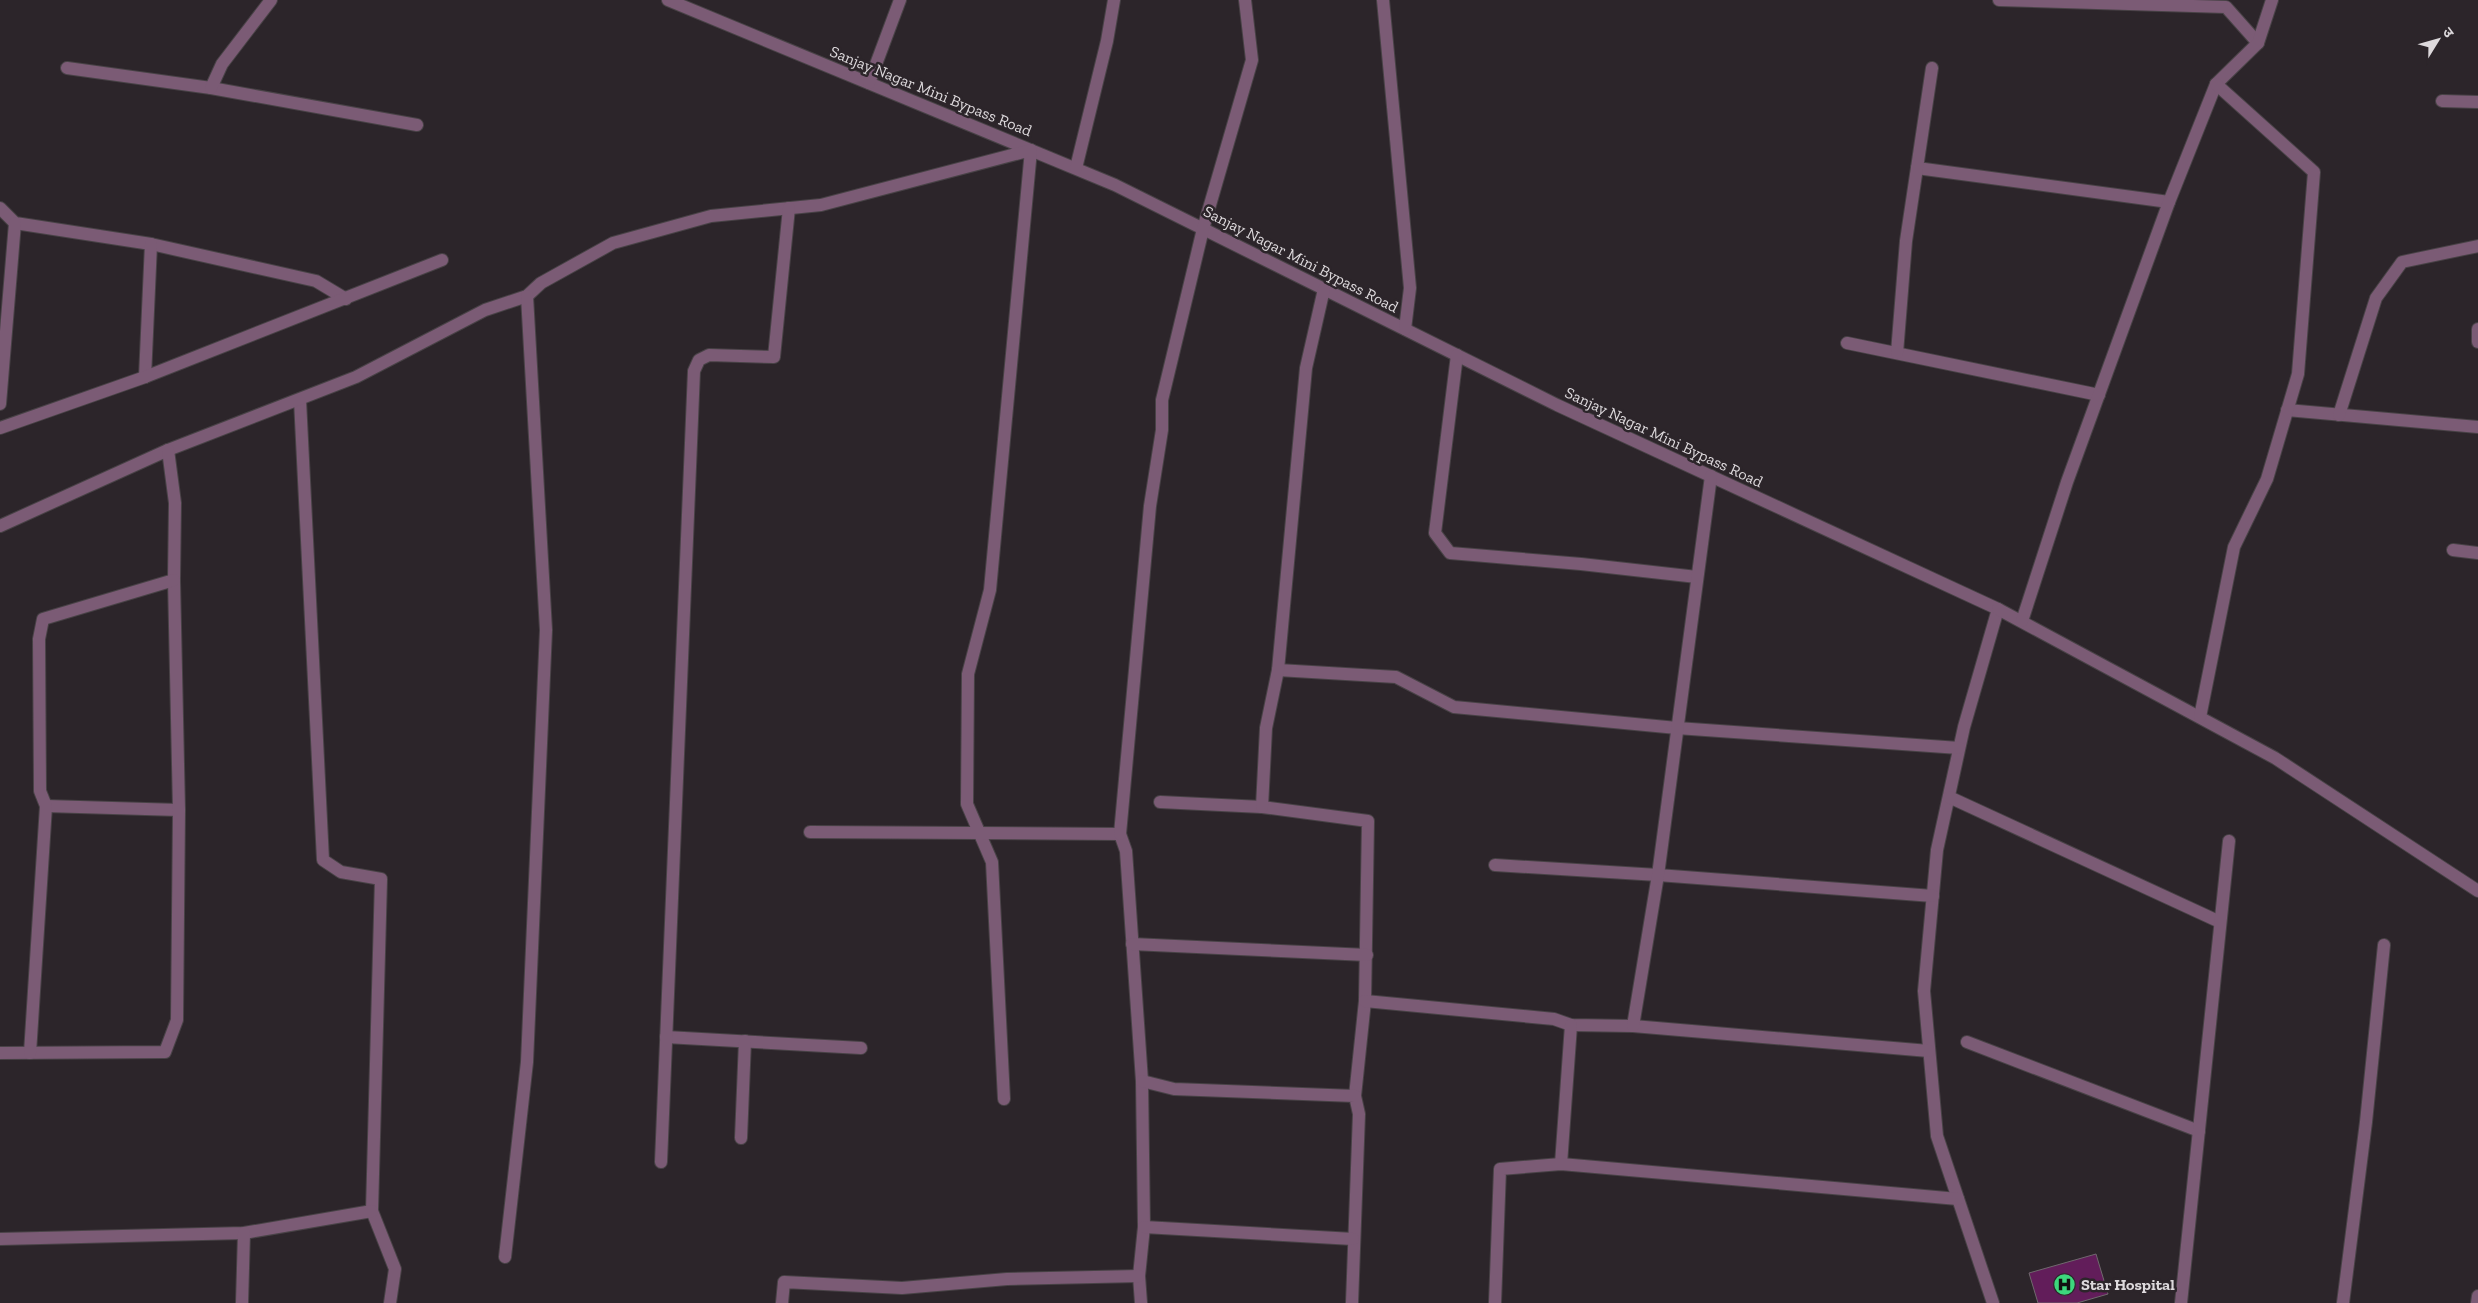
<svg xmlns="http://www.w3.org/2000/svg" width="2478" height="1303" viewBox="0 0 2478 1303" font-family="'Zilla Slab','Noto Sans Devanagari',serif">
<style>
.building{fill:#621d5a;stroke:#70696e}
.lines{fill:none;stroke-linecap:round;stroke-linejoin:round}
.minor-casing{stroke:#484246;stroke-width:14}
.minor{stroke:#7b5b75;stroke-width:12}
.labels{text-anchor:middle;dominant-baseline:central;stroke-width:5;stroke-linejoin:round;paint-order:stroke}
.street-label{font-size:16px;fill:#ddd9dc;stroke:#2c252a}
.poi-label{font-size:16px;font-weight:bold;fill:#ddd9dc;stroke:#2c252a;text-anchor:start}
</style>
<rect width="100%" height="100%" fill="#2c252a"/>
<path class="building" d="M2096,1254L2108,1294L2077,1303H2038L2029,1273Z"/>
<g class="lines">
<defs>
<g id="minor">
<path d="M668,0L1115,185L1557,405L1998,609L1964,727L1937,850L1924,991L1937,1136L1993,1303"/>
<path d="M1383,0L1410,288L1405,329"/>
<path d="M1999,0L2226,7L2258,43"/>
<path d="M67,68L211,88L417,125"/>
<path d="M869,83L900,0"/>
<path d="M211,88L222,64L271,0"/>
<path d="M2442,101L2478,102"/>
<path d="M1076,168L1107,41L1114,0"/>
<path d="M1917,168L2169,202"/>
<path d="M0,208L15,223L151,244L316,281L346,299"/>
<path d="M2478,329V342"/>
<path d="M1847,343L2099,395"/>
<path d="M1897,353L1906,241L1932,68"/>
<path d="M1457,355L1435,533L1450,553L1581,564L1697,577"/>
<path d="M145,377L151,244"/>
<path d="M300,400L323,860L341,872L381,879L372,1211L395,1269L390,1303"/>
<path d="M0,404L15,223"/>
<path d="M2287,410L2478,427"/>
<path d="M2339,415L2376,298L2402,262L2478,246"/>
<path d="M0,428L145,377L442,260"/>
<path d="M0,526L168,450L356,377L485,310L527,296L541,283L613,243L711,216L821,205L1031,150L990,590L968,674L967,804L992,862L1004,1099"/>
<path d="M2453,550L2478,553"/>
<path d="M1998,609L2275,758L2478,891"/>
<path d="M2022,621L2067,482L2169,202L2216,84L2258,43L2272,0"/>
<path d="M1278,670L1396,677L1454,707L1677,728L1959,748"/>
<path d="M2200,717L2234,547L2267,479L2298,374L2314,172L2216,84"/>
<path d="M1949,797L2220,922"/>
<path d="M1160,802L1262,807L1368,821L1365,1001L1355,1096"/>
<path d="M46,806L179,810"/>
<path d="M1262,807L1266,728L1278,670L1306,368L1324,289"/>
<path d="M810,832L1120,834L1126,851L1142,1081L1144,1227L1139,1276L1141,1303"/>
<path d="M1120,834L1150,506L1162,430V400L1203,229L1252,60L1245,0"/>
<path d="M1495,865L1658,875L1933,896"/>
<path d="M1132,944L1367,955"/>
<path d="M1365,1001L1554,1019L1571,1025L1633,1026L1929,1051"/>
<path d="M1633,1026L1658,875L1711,476"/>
<path d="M666,1037L861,1048"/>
<path d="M1967,1042L2199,1131"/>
<path d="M0,1053L165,1052L177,1020L179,810L174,580L175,503L168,450"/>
<path d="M30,1053L46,806L40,791L39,639L43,619L174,580"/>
<path d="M1142,1081L1174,1089L1355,1096L1359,1114L1352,1303"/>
<path d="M741,1138L745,1041"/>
<path d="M661,1162L694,371L699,360L709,355L774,357L789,208"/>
<path d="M1561,1164L1571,1025"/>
<path d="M1144,1227L1353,1239"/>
<path d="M0,1239L244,1233L372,1211"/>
<path d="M505,1257L527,1062L546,630L527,296"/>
<path d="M242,1303L244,1233"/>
<path d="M782,1303L784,1282L902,1288L1007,1279L1139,1276"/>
<path d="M1495,1303L1500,1169L1561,1164L1958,1199"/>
<path d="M2181,1303L2229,841"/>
<path d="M2343,1303L2366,1122L2384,945"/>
<path d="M2477,1303L2478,1296"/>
</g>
</defs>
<use href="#minor" class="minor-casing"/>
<use href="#minor" class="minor"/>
</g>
<defs>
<symbol id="hospital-disc" viewBox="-11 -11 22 22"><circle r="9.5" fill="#3dd77d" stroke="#2c252a"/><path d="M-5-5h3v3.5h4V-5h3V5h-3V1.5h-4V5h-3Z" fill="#111"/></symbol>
</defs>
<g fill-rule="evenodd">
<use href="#hospital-disc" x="2052" y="1272" width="25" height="25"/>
</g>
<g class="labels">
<g class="street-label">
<text transform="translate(931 91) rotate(22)">Sanjay Nagar Mini Bypass Road</text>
<text transform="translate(1301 259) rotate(27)">Sanjay Nagar Mini Bypass Road</text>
<text transform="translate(1664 437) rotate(25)">Sanjay Nagar Mini Bypass Road</text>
</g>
<g class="poi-label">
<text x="2081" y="1284">Star Hospital</text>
</g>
</g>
<g transform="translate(2438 40) rotate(53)" stroke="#2c252a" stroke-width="4" paint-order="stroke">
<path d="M0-4L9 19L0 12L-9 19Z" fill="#ddd9dc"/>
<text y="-8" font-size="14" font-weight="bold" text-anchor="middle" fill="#ddd9dc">उ</text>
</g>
</svg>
